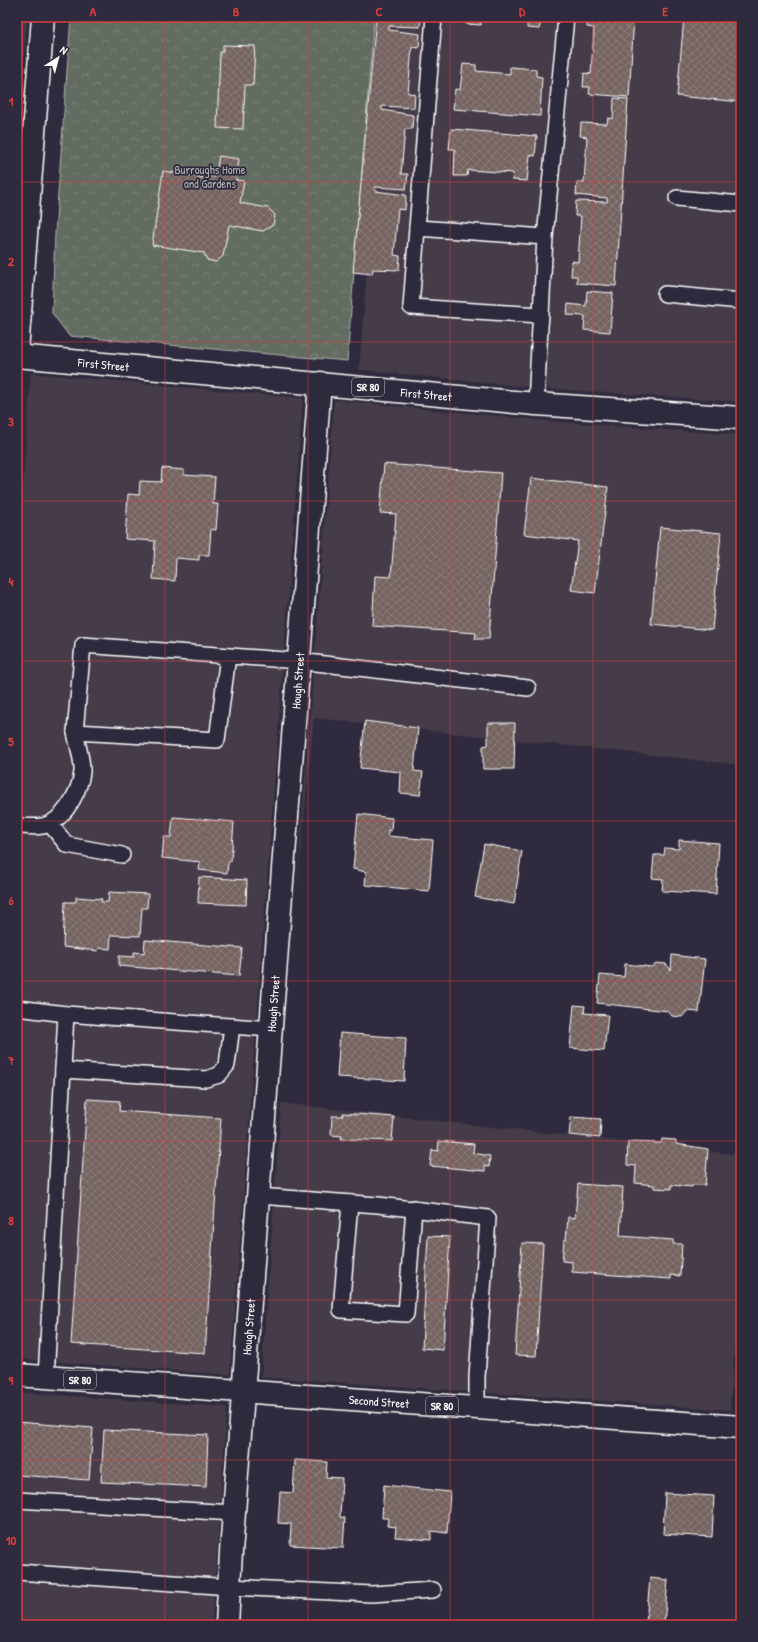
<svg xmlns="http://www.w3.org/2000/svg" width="758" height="1642" viewBox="0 0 758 1642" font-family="'Patrick Hand',sans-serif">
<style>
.built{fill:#443b48}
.park{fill:url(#park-crowns);stroke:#b0b6b0}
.building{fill:url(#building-cross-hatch);stroke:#fff}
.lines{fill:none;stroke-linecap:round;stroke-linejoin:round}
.lane-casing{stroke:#fff;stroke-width:18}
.street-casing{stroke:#fff;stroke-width:25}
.primary-casing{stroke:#fff;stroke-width:25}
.lane{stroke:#2f2a3d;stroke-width:15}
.street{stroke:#2f2a3d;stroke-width:22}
.primary{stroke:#2f2a3d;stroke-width:22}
.grid{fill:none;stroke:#da3e3e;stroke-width:1;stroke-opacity:0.55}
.labels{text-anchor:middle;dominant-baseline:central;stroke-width:3.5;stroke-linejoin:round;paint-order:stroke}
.shield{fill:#2f2a3d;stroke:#c1bfc5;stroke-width:1}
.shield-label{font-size:11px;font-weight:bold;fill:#fff}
.park-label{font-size:12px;fill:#b0b6b0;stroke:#2f2a3d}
.street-label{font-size:12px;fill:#fff;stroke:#2f2a3d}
.neatline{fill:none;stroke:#da3e3e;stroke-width:1.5}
.grid-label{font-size:13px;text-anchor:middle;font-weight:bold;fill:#da3e3e}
</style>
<defs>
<pattern id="park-crowns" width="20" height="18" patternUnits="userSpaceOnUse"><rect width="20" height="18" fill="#626c60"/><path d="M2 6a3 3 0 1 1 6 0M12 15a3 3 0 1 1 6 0" fill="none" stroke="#7a8278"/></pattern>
<pattern id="building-cross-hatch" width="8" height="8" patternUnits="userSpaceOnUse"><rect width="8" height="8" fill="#756461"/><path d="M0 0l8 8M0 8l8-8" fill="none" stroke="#8a7b79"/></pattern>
</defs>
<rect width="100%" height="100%" fill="#2f2a3d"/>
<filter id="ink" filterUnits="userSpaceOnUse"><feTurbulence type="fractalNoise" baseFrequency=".025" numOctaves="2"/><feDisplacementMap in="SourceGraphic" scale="8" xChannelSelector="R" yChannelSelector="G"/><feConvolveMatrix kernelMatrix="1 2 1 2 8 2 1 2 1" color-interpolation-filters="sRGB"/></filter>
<g filter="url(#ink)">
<g class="built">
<path d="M17,17H27L17,145Z"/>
<path d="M387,17H741V402L538,388L359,370Z"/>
<path d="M31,373L303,398L230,1375L17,1359V564Z"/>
<path d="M334,400L548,421L741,435V765L314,718L296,898Z"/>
<path d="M281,1103L741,1155V1265L730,1410L261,1377Z"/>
<path d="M17,1392L227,1407L212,1625H17Z"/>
</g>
<path class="park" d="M71,17H374L347,361L69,336L52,313L55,234Z"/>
<g class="building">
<path d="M376,17H421L420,27L389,26V30L420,34L419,48L412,47L409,82L408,93L415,94L414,108L382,106V110L413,115L412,129H405L401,174H408L406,189L375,187V191L406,195L405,210L398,209L394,255L400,256L399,270L373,269L372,274L353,272Z"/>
<path d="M465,17H542L539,29L527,28V21L481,18V25L466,24L467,17Z"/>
<path d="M588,17H634L629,97L589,94L590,87H583L584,73L591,74L594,28L587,27Z"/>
<path d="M684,17H741V102L677,96Z"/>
<path d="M223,45L255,46L253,85H245L243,129L217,128L220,52H223Z"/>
<path d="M463,64L476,65V71L510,74V67L536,69V76L542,77L540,116L453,109L455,89L460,90Z"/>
<path d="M614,98L628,99L616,286L577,283V276H571L572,261L578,262L581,216H575L576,201L607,202V198L576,195L577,182H584L587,137L580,136L581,123L607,124L608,118L613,119Z"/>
<path d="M451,129L537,136L535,156L530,155L527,181L512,180L513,173L468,170L467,176H454L455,149H449Z"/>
<path d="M219,156L239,159L236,180L244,181L240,203L268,208L275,215L273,225L263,231L229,225L223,256L216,262L207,260L204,253L152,245L163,171L203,178L204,175L215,177Z"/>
<path d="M587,291L613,293L610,332L584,330L585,316L567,315L568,304L586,306Z"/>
<path d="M384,464L501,473L489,639H475L476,633L372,626L375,576L391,577L396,514L380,513Z"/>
<path d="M162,468L184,470V475L215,477L213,504H218L216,530L211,529L209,555H199V560L176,558L175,581L153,579L155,541L125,539L128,494L139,495L140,481L161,482Z"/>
<path d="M531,478L608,487L595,593L571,590L578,541L524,534Z"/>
<path d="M660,527L721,533L712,630L651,624Z"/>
<path d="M365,721L418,728L414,771L423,772L420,795L400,793L401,772L360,768Z"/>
<path d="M488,723H515L514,769H483V746L488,745Z"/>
<path d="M358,814L392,818L391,831L388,830V836L433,840L429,891L365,885L366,872L353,869Z"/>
<path d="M173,817L234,822L231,861L228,863L227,873L199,870L200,862L162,858L164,837H171Z"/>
<path d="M679,840L719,843L716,894L662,891L663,879L652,878L654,855H664L665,848L679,849Z"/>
<path d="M484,844L522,851L514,904L475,897Z"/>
<path d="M199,877L247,880L246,905L198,903Z"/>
<path d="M109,892L148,894L147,908H142L140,936L111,935L110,949L99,948L98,951L63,947L65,902H76V897L102,899L101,902H108Z"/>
<path d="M145,940L242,948L239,976L119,966V956L134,957V952L144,953Z"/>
<path d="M672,955L705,959L699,1012L687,1011L682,1017L672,1016L668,1011L597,1003L600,975L624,977L625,964L652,967L657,963L666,964L671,970Z"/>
<path d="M574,1005L585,1006L584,1013L608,1015L604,1051L570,1048Z"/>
<path d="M340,1033L406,1038L404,1081L337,1077Z"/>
<path d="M87,1099L120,1101L119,1111L221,1118L205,1353L71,1344Z"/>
<path d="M343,1113L394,1117L392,1141L341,1139L342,1136L331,1135L332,1116H343Z"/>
<path d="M571,1117L601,1119L600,1138L569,1135Z"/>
<path d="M662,1139L676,1140V1144L708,1149L705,1185H692V1187L671,1185V1189L654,1188V1185L635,1183L636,1166L627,1165L628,1142L661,1143Z"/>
<path d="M439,1141L474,1144L473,1153L490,1156L489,1167L485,1166V1171L430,1166L432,1150L438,1151Z"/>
<path d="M578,1184L623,1187L620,1236L673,1240V1244H682L680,1276L671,1275V1279L572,1272V1262L562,1261L564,1240H566L568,1217L575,1218Z"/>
<path d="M428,1236L450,1237L443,1350L422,1348Z"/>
<path d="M522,1243L543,1244L536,1356L515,1355Z"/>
<path d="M17,1422L93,1428L89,1480L17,1475Z"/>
<path d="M104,1430L208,1435L206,1487L101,1482Z"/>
<path d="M295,1460L327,1462L326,1477L342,1478L340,1517L345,1518L343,1548L290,1545L291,1524L278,1523L280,1492L293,1493Z"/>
<path d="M384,1485L450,1492L447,1533L431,1531V1540L395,1537L396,1527L387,1526L388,1518H382Z"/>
<path d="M665,1493L714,1496L712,1537L663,1534Z"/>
<path d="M650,1578L668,1580L664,1624L646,1622Z"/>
</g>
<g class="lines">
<defs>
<g id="lane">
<path d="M677,198L741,204"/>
<path d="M417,228L434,17"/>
<path d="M545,237L566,17"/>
<path d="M665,294L741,301"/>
<path d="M536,404L540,327L541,315L545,237L417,228L411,307L541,315"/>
<path d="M228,656L217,740L75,732L83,645L299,661L528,688"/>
<path d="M50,824L67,845L122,855"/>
<path d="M17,826C28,826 41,829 51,823C67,814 80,790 82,772C83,760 77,744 75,732"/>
<path d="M17,1008L66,1014L46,1378"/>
<path d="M66,1014L271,1029"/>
<path d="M63,1070L206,1079L219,1075L227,1065L232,1026"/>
<path d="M259,1196L378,1205L488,1218L477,1377V1409"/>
<path d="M350,1203L341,1310L406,1314L414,1208"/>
<path d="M17,1500L234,1513"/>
<path d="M17,1572L230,1587L372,1594L433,1590"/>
</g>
<g id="street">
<path id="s1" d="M227,1625L231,1552L320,383"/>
</g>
<g id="primary">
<path d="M17,351L43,17"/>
<path id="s2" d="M17,356L536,404L741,418"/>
<path id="s3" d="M17,1375L741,1427"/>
</g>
</defs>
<use href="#lane" class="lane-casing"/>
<use href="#street" class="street-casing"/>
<use href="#primary" class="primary-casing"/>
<use href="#lane" class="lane"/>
<use href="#street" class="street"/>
<use href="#primary" class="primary"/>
</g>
</g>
<path class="grid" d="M165,17V1625M308,17V1625M450,17V1625M593,17V1625M17,182H741M17,342H741M17,501H741M17,661H741M17,821H741M17,981H741M17,1141H741M17,1300H741M17,1460H741"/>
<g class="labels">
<g class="shield">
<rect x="352" y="378" width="32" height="18" rx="3"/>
<rect x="64" y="1371" width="32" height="18" rx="3"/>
<rect x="426" y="1397" width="32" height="18" rx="3"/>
</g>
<g class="shield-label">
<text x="368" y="387">SR 80</text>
<text x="80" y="1380">SR 80</text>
<text x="442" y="1406">SR 80</text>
</g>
<g class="park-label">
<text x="210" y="169">Burroughs Home<tspan x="210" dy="14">and Gardens</tspan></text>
</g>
<g class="street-label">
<text stroke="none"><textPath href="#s2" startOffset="87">First Street</textPath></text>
<text stroke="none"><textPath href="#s2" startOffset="411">First Street</textPath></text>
<text stroke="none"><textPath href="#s1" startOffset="947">Hough Street</textPath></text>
<text stroke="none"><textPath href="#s1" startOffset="623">Hough Street</textPath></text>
<text stroke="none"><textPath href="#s1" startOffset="299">Hough Street</textPath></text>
<text stroke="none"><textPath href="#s3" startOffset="363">Second Street</textPath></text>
</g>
</g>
<rect width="758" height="1642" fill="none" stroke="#2f2a3d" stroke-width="44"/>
<g transform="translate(58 58) rotate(36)" stroke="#2f2a3d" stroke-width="3" paint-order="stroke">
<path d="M0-3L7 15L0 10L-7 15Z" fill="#ffffff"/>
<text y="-6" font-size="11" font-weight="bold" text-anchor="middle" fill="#ffffff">N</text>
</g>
<rect x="22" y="22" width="714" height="1598" class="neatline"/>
<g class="grid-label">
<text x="93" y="16">A</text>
<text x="236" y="16">B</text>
<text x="379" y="16">C</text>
<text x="522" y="16">D</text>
<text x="665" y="16">E</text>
<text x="11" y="106">1</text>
<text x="11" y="266">2</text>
<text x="11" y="426">3</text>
<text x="11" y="586">4</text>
<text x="11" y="746">5</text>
<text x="11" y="905">6</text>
<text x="11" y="1065">7</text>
<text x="11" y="1225">8</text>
<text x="11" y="1385">9</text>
<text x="11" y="1545">10</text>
</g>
</svg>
